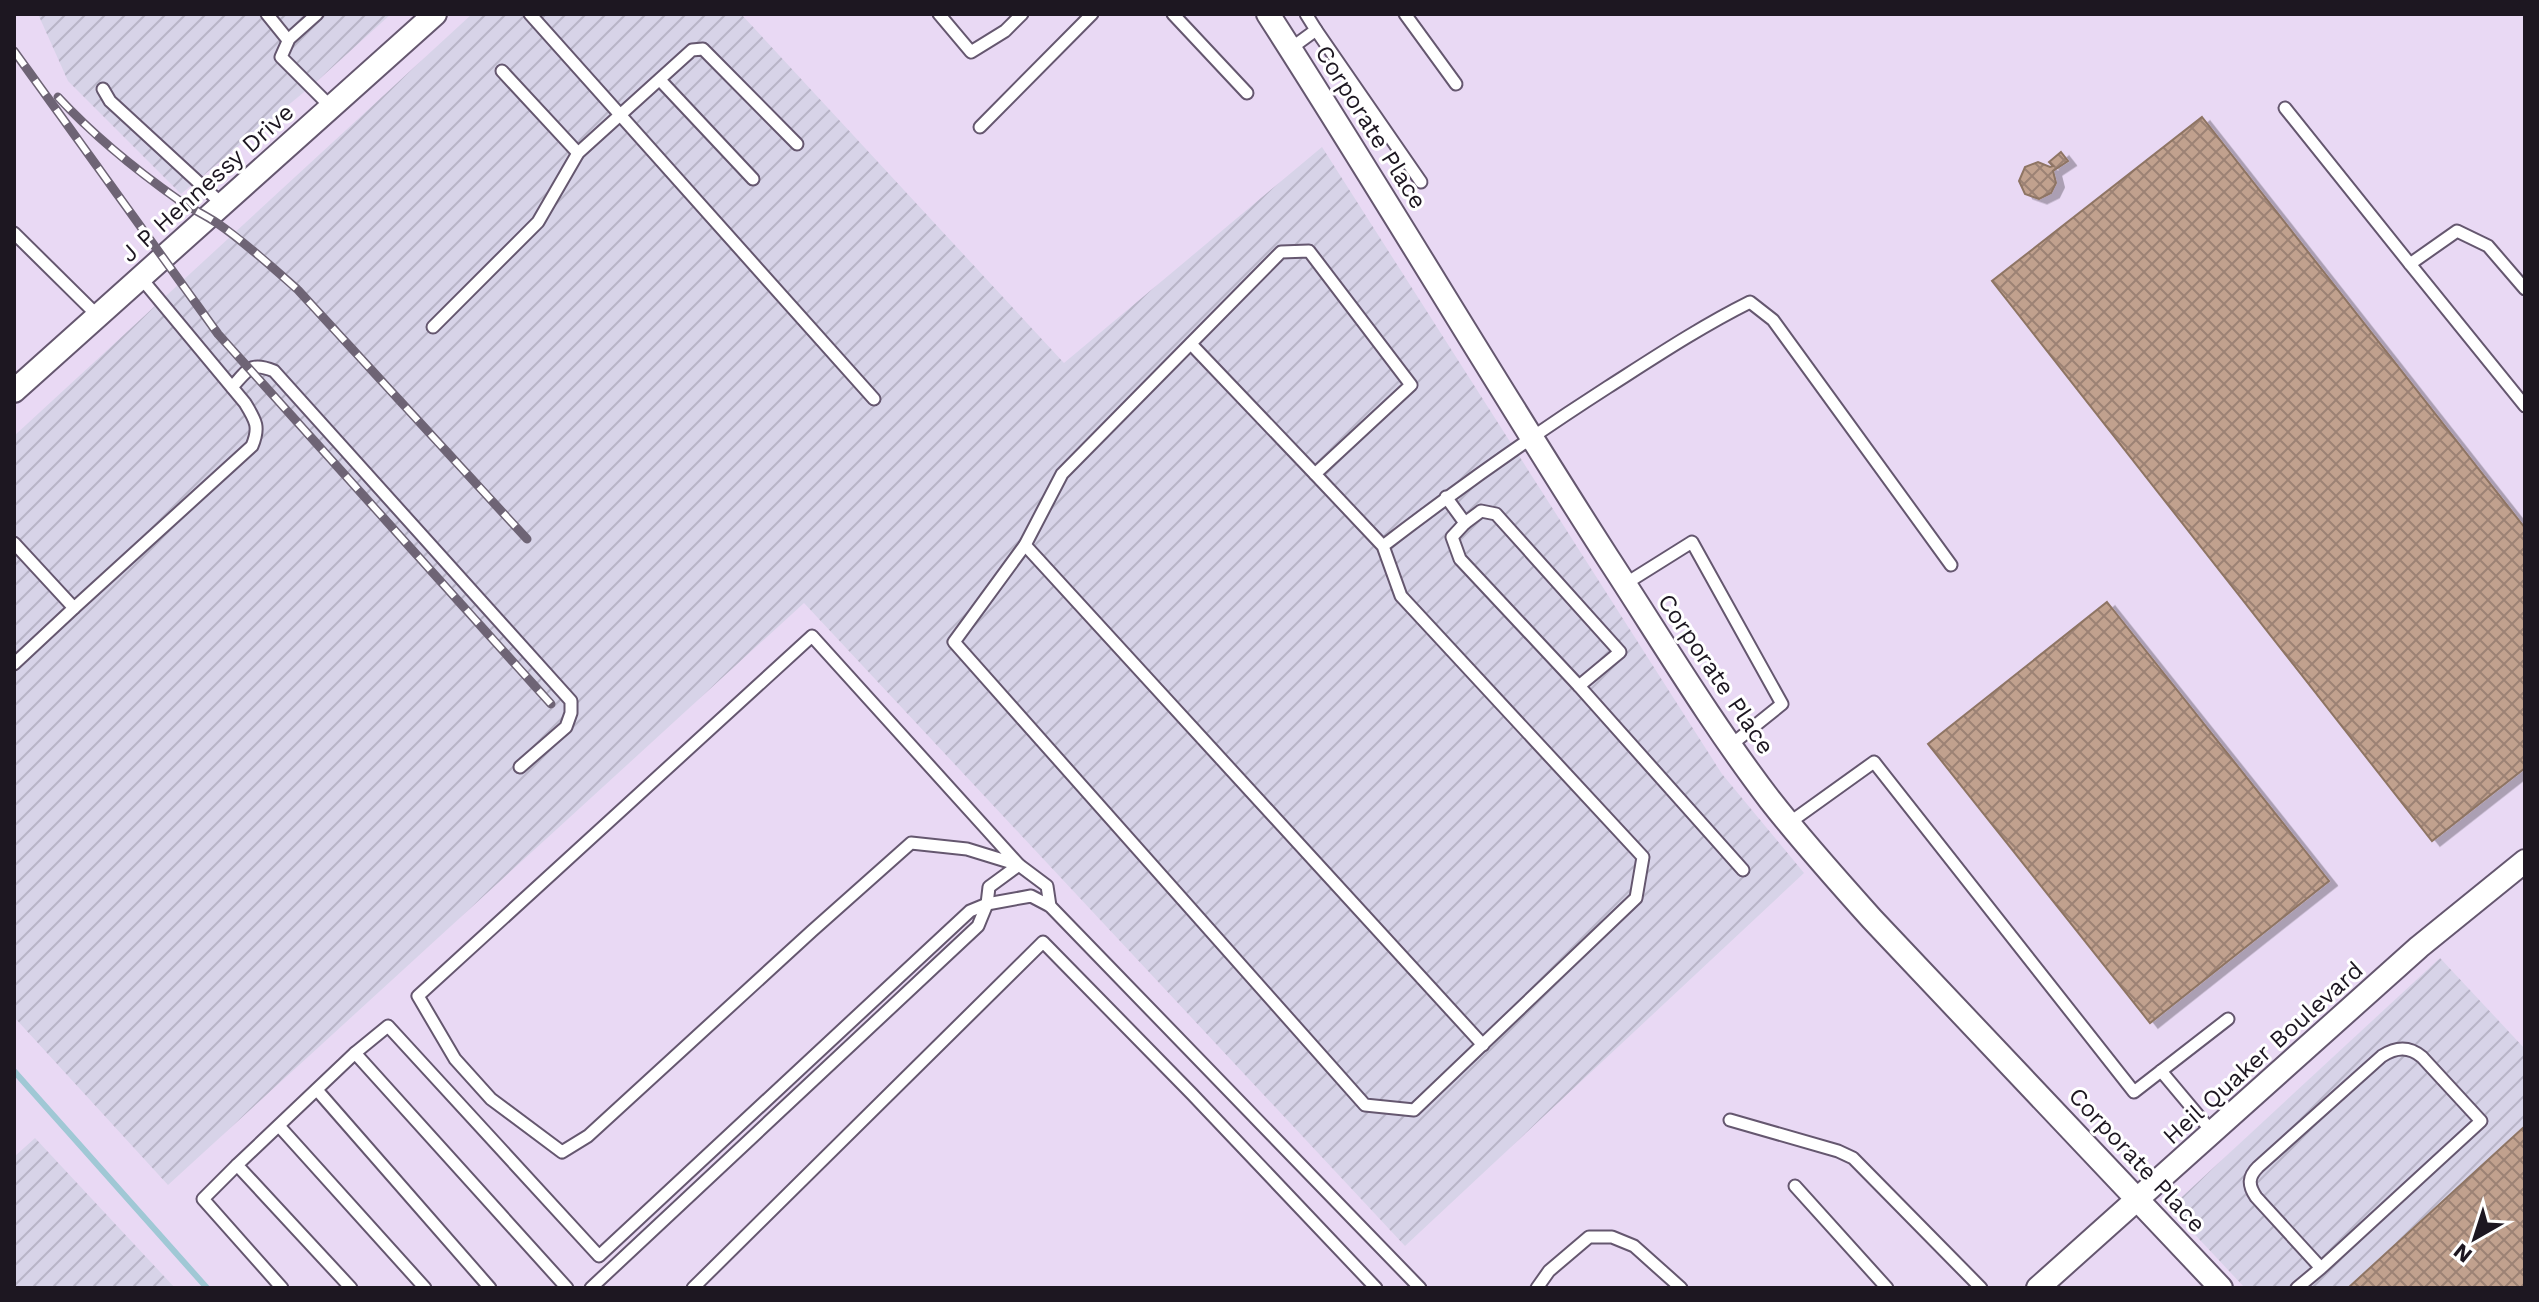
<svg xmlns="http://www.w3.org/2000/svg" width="2539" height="1302" viewBox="0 0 2539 1302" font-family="'Work Sans',sans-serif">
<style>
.industrial{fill:url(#industrial-furrows)}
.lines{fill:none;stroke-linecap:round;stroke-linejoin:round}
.stream{stroke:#a0c8d5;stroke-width:6}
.building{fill:url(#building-cross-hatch);stroke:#8e7464;stroke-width:2;filter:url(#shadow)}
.service-casing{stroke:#65576f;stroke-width:15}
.minor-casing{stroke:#65576f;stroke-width:26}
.service{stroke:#fff;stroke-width:11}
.minor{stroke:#fff;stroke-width:22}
.rail-casing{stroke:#6e6475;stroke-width:9}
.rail{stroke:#fff;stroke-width:6;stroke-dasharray:18;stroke-linecap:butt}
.labels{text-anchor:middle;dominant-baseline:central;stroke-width:6;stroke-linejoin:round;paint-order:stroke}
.street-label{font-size:24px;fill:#1d1721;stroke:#fff}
</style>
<defs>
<pattern id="industrial-furrows" width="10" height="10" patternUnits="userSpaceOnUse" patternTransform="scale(2)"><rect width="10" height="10" fill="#d7d3e8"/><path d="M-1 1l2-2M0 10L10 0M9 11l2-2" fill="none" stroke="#b8b4c7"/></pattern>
<pattern id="building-cross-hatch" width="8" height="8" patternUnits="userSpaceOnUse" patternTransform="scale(2)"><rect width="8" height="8" fill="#c1a18e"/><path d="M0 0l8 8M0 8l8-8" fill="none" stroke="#9c8274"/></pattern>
<filter id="shadow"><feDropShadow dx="8" dy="4.5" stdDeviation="0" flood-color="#0004"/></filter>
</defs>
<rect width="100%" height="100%" fill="#e9d9f4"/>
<g class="industrial">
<path d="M38,14H391L315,83L181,194L68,81Z"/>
<path d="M472,14H741L1064,363L1322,147L1722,774L1804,873L1405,1246L804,603L168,1185L14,1017V436Z"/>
<path d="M2440,958L2525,1049V1288H2245L2170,1208Z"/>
<path d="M35,1138L175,1288H14V1157Z"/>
</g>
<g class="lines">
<path class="stream" d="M14,1071L207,1288"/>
</g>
<g class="building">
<path d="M2202,117L2525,528V768L2432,841L1992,281Z"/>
<path d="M2061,152L2068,161L2053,171L2056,183L2051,193L2039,199L2025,194L2019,181L2025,167L2038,162L2050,167L2053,166L2049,162Z"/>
<path d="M2107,602L2329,881L2150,1023L1928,744Z"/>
<path d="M2525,1126V1288H2348Z"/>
</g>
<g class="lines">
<defs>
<g id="service">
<path d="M267,14L288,40"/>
<path d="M317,14L289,39L281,57L331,107"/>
<path d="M530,14L874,399"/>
<path d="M939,14L971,52L1005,31L1022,14"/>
<path d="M1173,14L1247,93"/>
<path d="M1405,14L1456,84"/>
<path d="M1316,30L1421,182"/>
<path d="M1290,49L1316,30L1306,14"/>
<path d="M502,71L578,153"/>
<path d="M660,80L753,179"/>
<path d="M103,89L110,101L222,204"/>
<path d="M2285,108L2410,264L2457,231L2488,246L2525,289"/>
<path d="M980,127L1092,14"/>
<path d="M14,233L98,316"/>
<path d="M2410,264L2525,406"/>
<path d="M433,327L538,222L578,153L692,50L703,49L797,144"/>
<path d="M1191,344L1315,474"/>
<path d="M232,387C248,370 250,361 274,371L571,701V713L566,727L520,767"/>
<path d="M1446,497L1465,523L1481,511L1496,514L1620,652L1579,686L1743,870"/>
<path d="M1465,523L1452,537L1460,559L1579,686"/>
<path d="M14,543L74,608L252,446C260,427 256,421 245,403L141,278"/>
<path d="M1025,545L1483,1045"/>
<path d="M1383,546L1315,474L1411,385L1309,251L1281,252L1062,474L1025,545L954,642L1365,1105L1414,1110L1636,898L1643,857L1401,596L1383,546C1456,490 1530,437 1608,387C1655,357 1700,327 1750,302L1773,320L1951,565"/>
<path d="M1625,584L1692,542L1782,704L1731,745"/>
<path d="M14,664L74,608"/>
<path d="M1789,823L1874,762L2134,1092L2228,1019"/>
<path d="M1019,865L967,849L911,843L812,931L588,1136L562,1152L491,1099L455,1059L418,996L812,636L1019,865L1047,886L1050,906"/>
<path d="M355,1053L388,1026L599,1256L970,911L987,904L1031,896L1050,906L1420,1288"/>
<path d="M2161,1071L2213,1133"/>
<path d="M317,1090L490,1288"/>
<path d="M1730,1120L1838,1151L1853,1158L1981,1288"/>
<path d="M279,1126L425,1288"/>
<path d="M237,1165L203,1199L282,1288"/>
<path d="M1795,1186L1887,1288"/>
<path d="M351,1288L237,1165L355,1053L567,1288"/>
<path d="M591,1288L978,926L987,904L989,887L1019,865"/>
<path d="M693,1288L1043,942L1192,1094L1376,1288"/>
<path d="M1537,1288L1549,1271L1589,1237H1612L1634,1246L1681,1288"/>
<path d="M2297,1288L2321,1268L2481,1121L2422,1057C2409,1046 2396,1047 2382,1056L2258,1167C2248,1177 2248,1185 2256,1197L2321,1268"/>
</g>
<g id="minor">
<path d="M1268,14C1384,194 1492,378 1608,558C1661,639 1711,723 1770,800C1802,841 1837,880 1872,919L2221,1288"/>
<path d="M14,391L435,14"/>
<path d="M2038,1288L2419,947L2525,861"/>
</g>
</defs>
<use href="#service" class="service-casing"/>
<use href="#minor" class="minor-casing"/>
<use href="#service" class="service"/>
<use href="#minor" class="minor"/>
<defs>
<g id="rail">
<path d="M14,51L218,334L551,704"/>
<path d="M58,97C94,136 136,170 180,201C192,209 205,215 217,223C246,243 272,267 298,290L527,539"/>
</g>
</defs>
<use href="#rail" class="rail-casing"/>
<use href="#rail" class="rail"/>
</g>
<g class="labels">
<g class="street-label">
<text transform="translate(1371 127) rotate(58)">Corporate Place</text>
<text transform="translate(207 183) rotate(-42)">J P Hennessy Drive</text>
<text transform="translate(1716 674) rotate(56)">Corporate Place</text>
<text transform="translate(2263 1053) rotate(-42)">Heil Quaker Boulevard</text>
<text transform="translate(2137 1160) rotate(47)">Corporate Place</text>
</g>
</g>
<rect width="2539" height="1302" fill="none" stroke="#1d1721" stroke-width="32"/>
<g transform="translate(2475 1238) rotate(219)" stroke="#ffffff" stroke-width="6" paint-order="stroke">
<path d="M0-6L14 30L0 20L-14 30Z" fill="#1d1721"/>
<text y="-12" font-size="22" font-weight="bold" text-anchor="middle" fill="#1d1721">N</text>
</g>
</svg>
